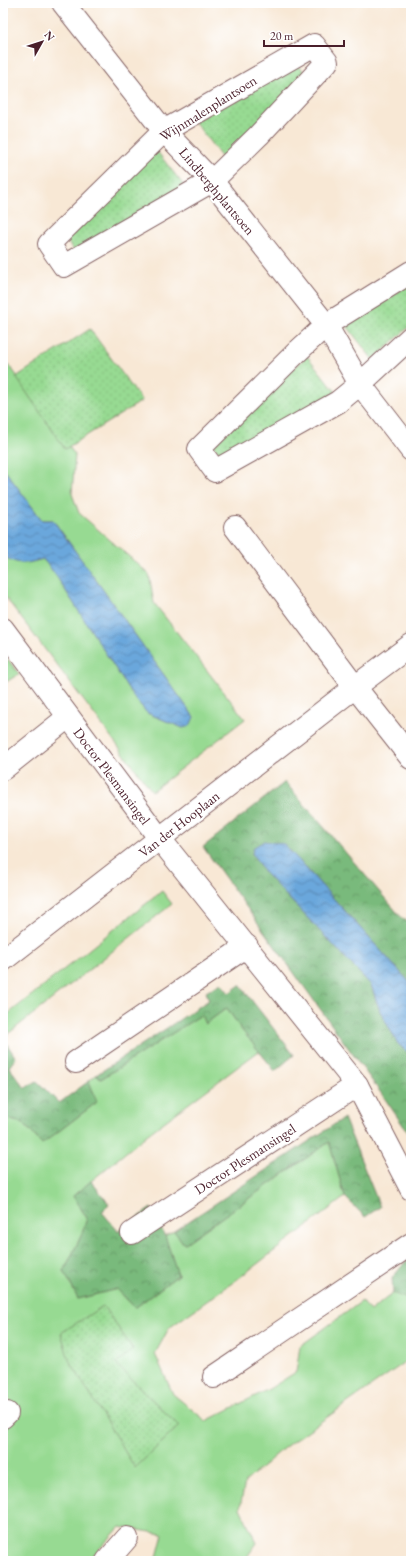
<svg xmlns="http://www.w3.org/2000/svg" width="414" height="1564" viewBox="0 0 414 1564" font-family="'EB Garamond',serif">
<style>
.grass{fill:#97da92;stroke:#707c5e}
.forest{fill:url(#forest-crowns);stroke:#626c54}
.park{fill:url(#park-dots);stroke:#707c5e}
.water{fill:url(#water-waves);stroke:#5a6384}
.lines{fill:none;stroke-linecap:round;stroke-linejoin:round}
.minor-casing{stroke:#876566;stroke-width:24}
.minor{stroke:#fff;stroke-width:22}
.labels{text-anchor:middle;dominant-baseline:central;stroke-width:4;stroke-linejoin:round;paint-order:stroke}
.street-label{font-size:14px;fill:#4a1f2b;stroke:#fff}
</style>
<defs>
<pattern id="forest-crowns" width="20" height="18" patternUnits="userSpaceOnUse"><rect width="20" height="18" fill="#79ba7c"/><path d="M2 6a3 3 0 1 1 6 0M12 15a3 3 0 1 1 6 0" fill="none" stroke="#659766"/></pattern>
<pattern id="park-dots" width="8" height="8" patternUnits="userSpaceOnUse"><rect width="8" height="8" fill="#97da92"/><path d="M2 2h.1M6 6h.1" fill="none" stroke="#84bb7e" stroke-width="1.8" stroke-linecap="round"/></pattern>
<pattern id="water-waves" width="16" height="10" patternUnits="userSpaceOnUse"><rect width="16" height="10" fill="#6aa7dc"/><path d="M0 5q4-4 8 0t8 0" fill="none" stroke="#5987b3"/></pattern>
</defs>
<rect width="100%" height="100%" fill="#fff"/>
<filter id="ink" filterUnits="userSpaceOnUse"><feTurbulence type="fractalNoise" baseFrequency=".025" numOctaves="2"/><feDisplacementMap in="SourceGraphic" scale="8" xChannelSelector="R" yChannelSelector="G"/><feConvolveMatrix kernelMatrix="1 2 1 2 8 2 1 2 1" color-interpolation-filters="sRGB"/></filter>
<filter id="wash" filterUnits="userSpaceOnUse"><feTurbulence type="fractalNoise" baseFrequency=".012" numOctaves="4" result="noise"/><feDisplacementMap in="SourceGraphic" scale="16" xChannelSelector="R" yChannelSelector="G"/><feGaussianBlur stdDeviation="0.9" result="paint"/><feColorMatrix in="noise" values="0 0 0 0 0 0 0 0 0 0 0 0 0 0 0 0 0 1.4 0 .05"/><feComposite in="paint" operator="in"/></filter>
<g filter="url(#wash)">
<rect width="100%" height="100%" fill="#f8e8d5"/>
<g class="grass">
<path d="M3,361L12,369L75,455L72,494L79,513L149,574L154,603L245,719L152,791L3,594V556C19,565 25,564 43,559L55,574L133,696L147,713L183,728L194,717L53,520H42L3,468Z"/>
<path d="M3,653L19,674L3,684Z"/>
<path d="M162,891L172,904L3,1038V1018Z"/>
<path d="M227,1008L241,1029L259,1051L148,1134L73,1196L87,1218L82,1234L64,1271L78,1299L117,1289L135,1308L178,1275L165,1236L174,1231L184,1244L329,1142L345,1197L235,1281L169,1328L155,1354L173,1394L206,1421L269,1389L296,1372L300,1346L362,1301L370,1311L393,1293L411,1300V1358L285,1447L245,1482L240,1508L257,1543L244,1561H156L163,1534L120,1527L88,1561H3V1410L11,1401L3,1394V1118L23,1123L42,1144L97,1102L89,1081L96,1075L101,1079L201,1015L205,1024Z"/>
</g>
<g class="forest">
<path d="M285,782L402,918L411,924V984L284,844L254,847L252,853L264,872L371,985L380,1011L398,1044L411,1055V1137L383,1096L203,847Z"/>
<path d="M221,983L229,993L240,985L294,1055L275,1071L241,1029L227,1008L205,1024L201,1015L101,1079L96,1075L209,1000L206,992Z"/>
<path d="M3,1038L16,1058L9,1067L25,1088L37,1081L59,1103L89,1081L97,1102L42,1144L23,1123L3,1118Z"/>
<path d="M344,1118L380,1207L365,1217L345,1197L329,1142L184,1244L174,1231Z"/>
<path d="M91,1181L109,1204L102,1212L118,1231L151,1208L165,1236L178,1275L135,1308L117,1289L78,1299L64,1271L82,1234L87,1218L73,1196Z"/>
<path d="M411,1255V1300H410L393,1293L392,1278Z"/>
</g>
<g class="park">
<path d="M296,63L306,74L222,158L194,121Z"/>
<path d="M156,150L185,187L75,252L66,240Z"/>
<path d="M411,283V325L373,360L347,326Z"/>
<path d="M90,329L142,401L65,449L16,377Z"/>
<path d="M307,356L336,392L223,456L213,446Z"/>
<path d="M103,1306L133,1349L116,1364L179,1426L135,1468L69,1360L61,1333Z"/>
</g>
<g class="water">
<path d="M3,468L42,520H53L194,717L190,726L183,728L147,713L133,696L55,574L43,559C24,564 21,566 3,556Z"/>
<path d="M264,841L284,844L411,984V1055L398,1044L380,1011L371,985L264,872L252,853L254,847Z"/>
</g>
</g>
<g filter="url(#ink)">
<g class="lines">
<defs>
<g id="minor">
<path d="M63,3L164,131L212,181L326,325L360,384L411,450"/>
<path d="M314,45L327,62L259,135L212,181L64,266L49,244L164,131Z"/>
<path d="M411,272L326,325L297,352L199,449L215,471L338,402L360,384L411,337"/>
<path d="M235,527L355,687L411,758"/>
<path d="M3,629L160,839L357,1085L411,1189"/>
<path d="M3,769L68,717"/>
<path d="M3,960L355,687L411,645"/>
<path d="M76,1062L247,946"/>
<path d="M132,1233L357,1085"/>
<path d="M214,1377L411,1244"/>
<path d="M3,1417L7,1413"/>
<path d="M107,1561L127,1538"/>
</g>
</defs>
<use href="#minor" class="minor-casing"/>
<use href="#minor" class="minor"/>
</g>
</g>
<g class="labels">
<g class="street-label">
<text transform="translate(208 108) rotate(-32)">Wijnmalenplantsoen</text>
<text transform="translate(217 191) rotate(50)">Lindberghplantsoen</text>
<text transform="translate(112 776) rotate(53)">Doctor Plesmansingel</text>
<text transform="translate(179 824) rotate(-38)">Van der Hooplaan</text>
<text transform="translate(245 1159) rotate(-33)">Doctor Plesmansingel</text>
</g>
</g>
<rect width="414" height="1564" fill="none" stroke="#fff" stroke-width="16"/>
<g transform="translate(42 42) rotate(51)" stroke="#ffffff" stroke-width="3" paint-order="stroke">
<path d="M0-3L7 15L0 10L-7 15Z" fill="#4a1f2b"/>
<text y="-6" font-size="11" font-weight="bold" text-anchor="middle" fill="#4a1f2b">N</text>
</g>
<path d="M264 40v6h80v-6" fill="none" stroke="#4a1f2b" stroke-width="2"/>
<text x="270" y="40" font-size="12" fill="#4a1f2b" stroke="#ffffff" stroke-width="3" paint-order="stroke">20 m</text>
</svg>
